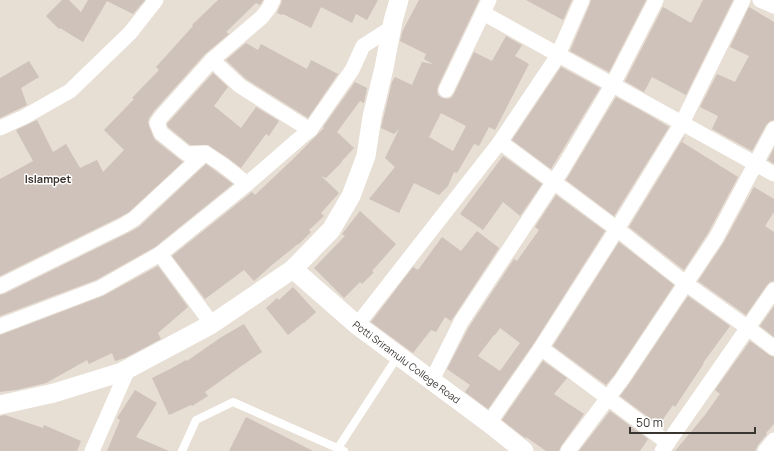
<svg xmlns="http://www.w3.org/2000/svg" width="774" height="451" viewBox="0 0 774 451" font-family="Manrope,sans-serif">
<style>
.building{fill:#cec2ba;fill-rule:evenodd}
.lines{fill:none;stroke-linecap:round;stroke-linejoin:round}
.service{stroke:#fff;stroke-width:8}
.minor{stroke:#fff;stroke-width:15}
.tertiary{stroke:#fff;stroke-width:19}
.labels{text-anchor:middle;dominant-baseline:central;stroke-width:3;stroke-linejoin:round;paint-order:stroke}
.street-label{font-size:10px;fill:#393531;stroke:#fff}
.neighbourhood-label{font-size:11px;font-weight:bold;fill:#3b342c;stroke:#fff}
</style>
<rect width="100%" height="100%" fill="#e7ded4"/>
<g class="building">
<path d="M62,0H69L81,12L88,0H145L133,14L107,1L83,42L60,28L59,29L46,16Z"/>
<path d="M218,0H263L260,5L256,3L226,32L229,34L205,54L154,111L149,118L148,122L149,126L153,136L155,140L183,162L129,212L120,217L0,276V179L33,161L16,130L37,120L53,152L66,144L80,168L97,160L103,172L124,150L104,130L134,99L132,98L159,70L156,67L193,26L192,25Z"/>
<path d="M282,0H378L367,20L356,14L352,23L321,7L311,28L283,14L282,15L277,13L281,4Z"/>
<path d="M419,0H479L438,86L437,91L438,95L442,98L447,99L451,98L454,94L474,52L492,61L506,36L522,45L515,56L529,64L495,130L489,127L479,146L474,144L457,173L454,172L448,186L439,195L414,183L399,213L369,199L395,167L385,158L399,129L394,134L381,128L392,82L395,77L412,85L422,62L433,64L424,59L426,54L400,41L403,30ZM441,113L466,126L453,151L429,137Z"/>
<path d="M526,0H572L563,20Z"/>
<path d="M591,0H646L609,72L570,51L590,4Z"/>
<path d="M703,0H733L686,95L652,77L644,92L625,81L663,7L691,23Z"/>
<path d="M749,7L774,22V120L770,121L766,125L752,151L712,129L718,116L700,107L717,74L735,82L749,56L730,47Z"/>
<path d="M246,43L258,50L261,44L307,69L311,60L338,74L308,118L246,79L226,60Z"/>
<path d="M29,61L39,77L21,88L27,105L0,118V78Z"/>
<path d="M561,67L600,88L551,169L512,140Z"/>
<path d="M213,73L228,87L214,106L241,128L256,107L279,121L269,136L266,134L241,168L228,158L208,145H190L168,127L167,124Z"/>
<path d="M355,82L367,88L364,103L360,101L337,132L354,148L341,162H342L326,178L321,176L339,193L321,213L324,216L309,230L311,232L299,244H298L273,264L254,281L244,270L205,299L172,256L252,192L255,195L293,159L324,128L323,127Z"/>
<path d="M616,97L649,115L669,127L614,216L566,180Z"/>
<path d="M684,137H685L682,142L738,177L708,233L684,270L629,227Z"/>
<path d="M774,148V164L768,160Z"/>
<path d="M503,156L542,184L520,216L503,202L483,230L460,214Z"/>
<path d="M206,164L233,184L155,247L96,280L0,316V295L4,294L128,233L139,227Z"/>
<path d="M754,187L774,199V212L765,226L774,232V281L770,282L767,285L746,315L698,281L724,242Z"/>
<path d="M556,195L605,231L534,343L488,409L465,392L470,385L447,369L469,327L514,259L517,261L539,230L535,227ZM500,328L520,343L500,371L478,356L494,335H495Z"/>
<path d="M360,211L396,244L372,271L374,272L362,284L360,282L344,298L314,268L345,236L342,234Z"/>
<path d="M477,231L499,248L451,321L445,317L436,332L431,330L413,353L371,322L413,267L418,270L442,237L461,251Z"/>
<path d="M619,242L674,285L615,374L606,385L553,346Z"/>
<path d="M158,266L188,307L158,333L161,339L125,358L115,361L112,353L89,364L87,360L46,383L16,390L0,392V335L3,334L103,296Z"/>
<path d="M293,287L316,312L304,323H303L288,335L266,308L277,298L279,300Z"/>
<path d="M688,296L730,326L703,363H704L675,407L673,405L659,425L620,396L629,384Z"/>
<path d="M774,306V337L760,326Z"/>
<path d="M244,324L262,352L240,367L205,392L208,396L192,406L191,405L169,415L152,378L172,368L186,360L187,361L220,338Z"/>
<path d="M750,341L769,355L774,357V424L766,433L767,434L758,445L755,451H675L705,415L720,394L715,390Z"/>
<path d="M543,361L567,378L554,394L584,414L561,446L559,451H546L526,437L525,438L502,420Z"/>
<path d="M135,390L157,403L136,437L169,451H107L120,420L117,418Z"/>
<path d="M610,411L648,439L640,451H579Z"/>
<path d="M5,415L43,428L44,425L81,441L77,451H0V416Z"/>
<path d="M246,417L313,451H229Z"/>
</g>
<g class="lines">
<g class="service">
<path d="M338,448L396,359L398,355"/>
<path d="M182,451L196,420L233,402L344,451"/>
</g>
<g class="minor">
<path d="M760,0L774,6"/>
<path d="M483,13L774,174"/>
<path d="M212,60L240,86L310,130"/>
<path d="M446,90L489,0"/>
<path d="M0,128L24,117L70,91L130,33L156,0"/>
<path d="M500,142L617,229L685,283L748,328L774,348"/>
<path d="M247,184L223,165L205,153L187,154L161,133L157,123L161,117L212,60L262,17L269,8L273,0"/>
<path d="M160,254L212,324"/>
<path d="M0,286L124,225L134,219L205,153"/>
<path d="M357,325L500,142L557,57L582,0"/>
<path d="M0,326L100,288L160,254L247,184L300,138L310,130L352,70L363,46L391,28"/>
<path d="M541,348L668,443"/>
<path d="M432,380L461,322L563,168L613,84L656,0"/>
<path d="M489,423L541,348L617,229L682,123L743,0"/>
<path d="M92,451L128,369"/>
<path d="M568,451L622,379L716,238L774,129"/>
<path d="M662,451L774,290"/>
<path d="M765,451L774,440"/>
</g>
<g class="tertiary">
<path id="s1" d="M293,269L357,325L489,423L524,451"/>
<path d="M0,405L54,393L122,372L212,324L293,269L331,230L351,196L366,156L372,117L384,68L393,21L399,0"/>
</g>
</g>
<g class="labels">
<g class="street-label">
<text stroke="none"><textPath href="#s1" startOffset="147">Potti Sriramulu College Road</textPath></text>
</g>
<g class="neighbourhood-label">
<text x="48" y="178">Islampet</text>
</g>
</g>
<path d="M630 427v6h125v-6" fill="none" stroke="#393531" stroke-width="2"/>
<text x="636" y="427" font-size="12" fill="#393531" stroke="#ffffff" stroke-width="3" paint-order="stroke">50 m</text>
</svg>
